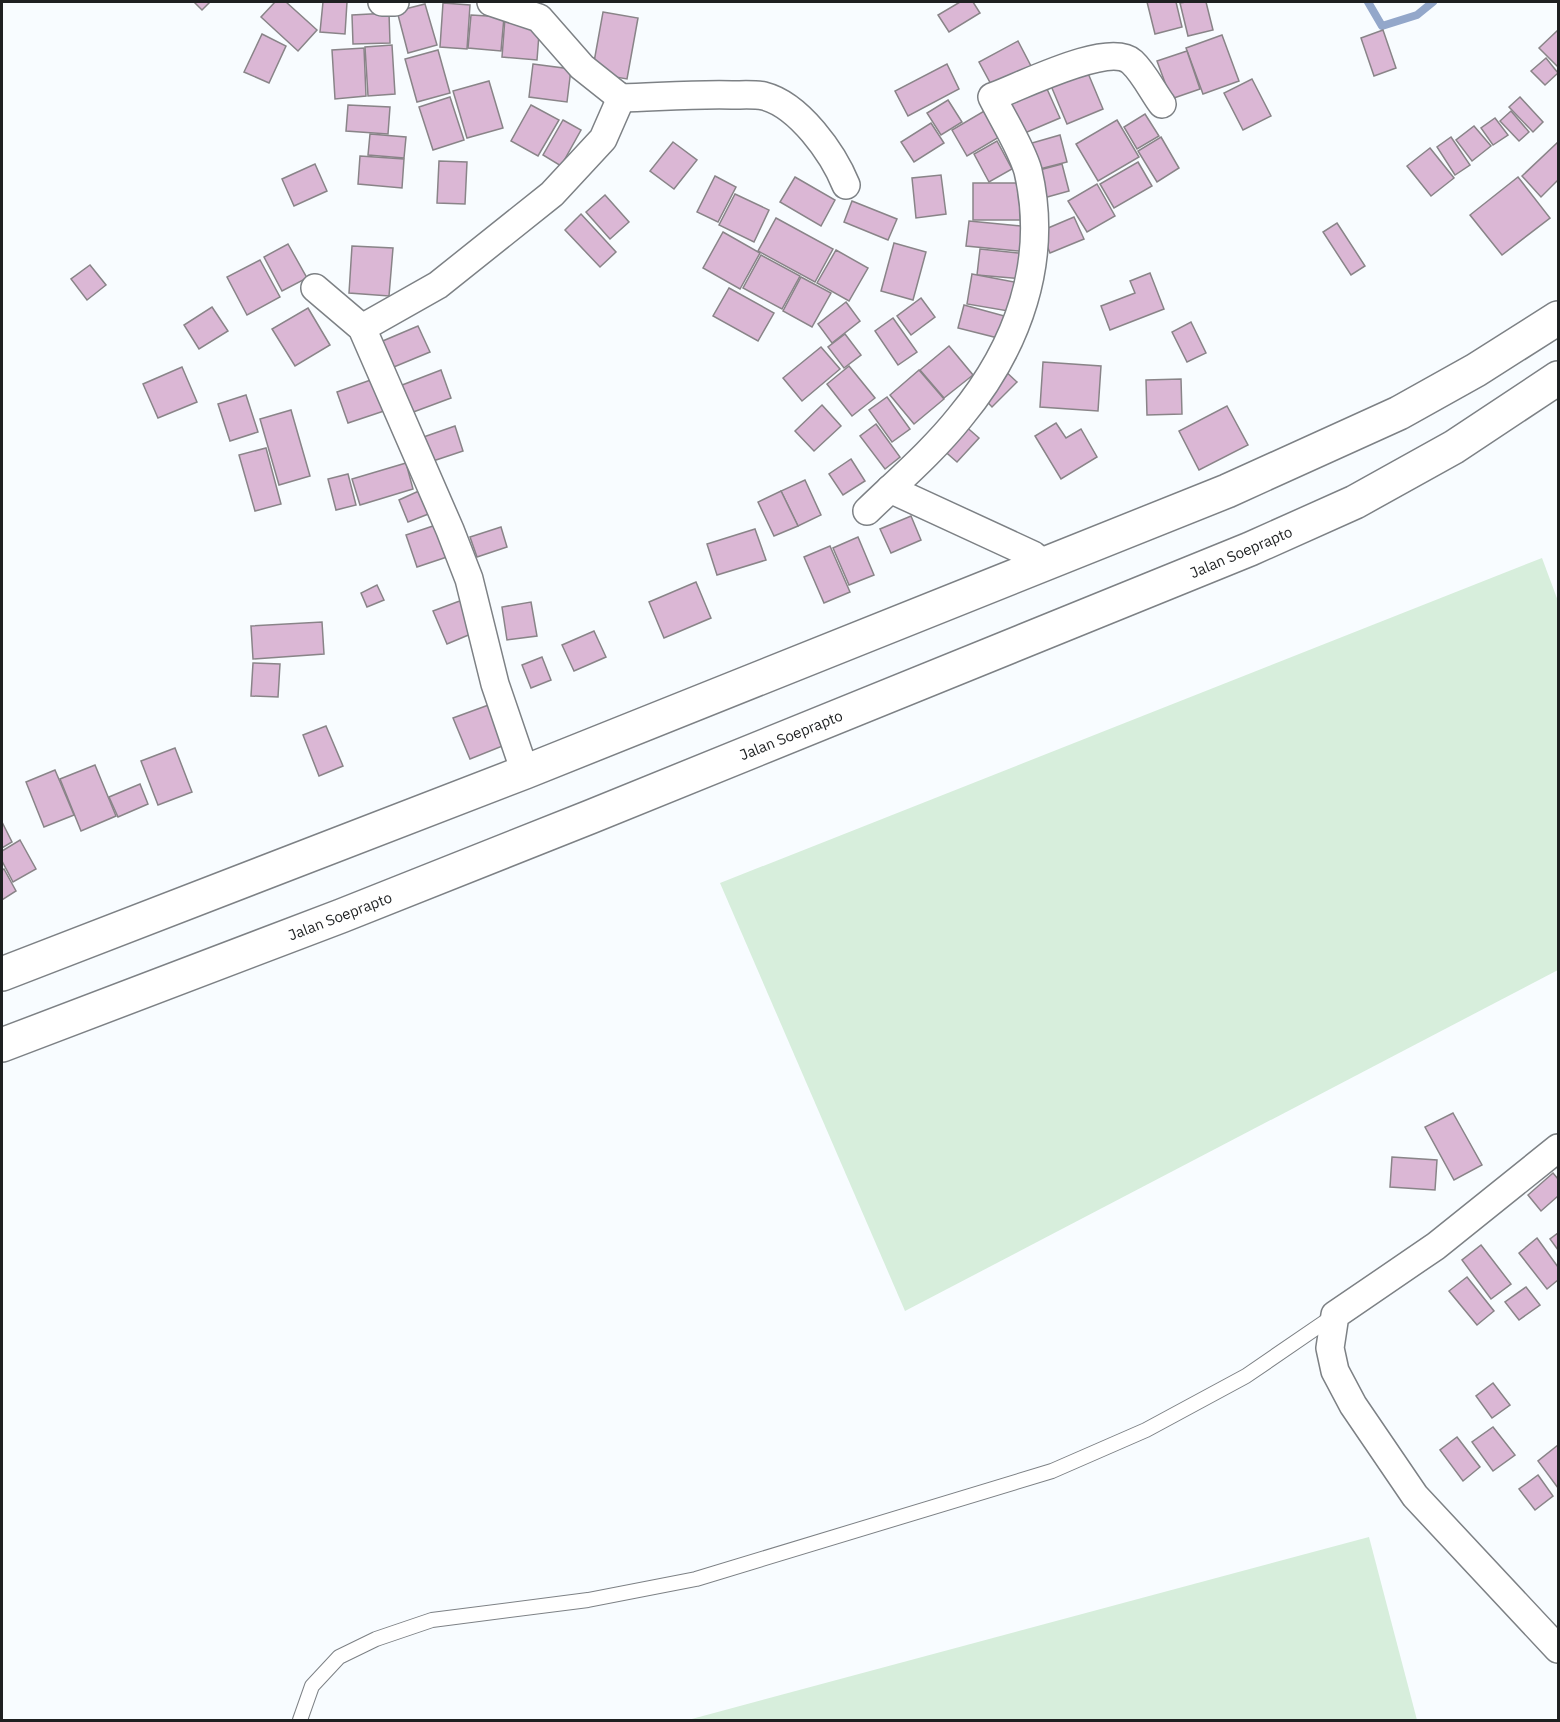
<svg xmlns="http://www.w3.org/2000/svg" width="1560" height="1722" viewBox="0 0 1560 1722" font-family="'IBM Plex Sans',sans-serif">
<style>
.green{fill:#d7eedc}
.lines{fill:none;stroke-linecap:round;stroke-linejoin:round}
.stream{stroke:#93a7ca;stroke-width:8}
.building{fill:#dbb7d5;stroke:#898488;stroke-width:1.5}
.service-casing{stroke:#7d8185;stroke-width:16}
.minor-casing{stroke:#7d8185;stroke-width:30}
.trunk-casing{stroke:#7d8185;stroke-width:36}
.service{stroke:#fff;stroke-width:14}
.minor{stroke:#fff;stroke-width:27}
.trunk{stroke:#fff;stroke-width:33}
.labels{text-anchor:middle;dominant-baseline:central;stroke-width:6;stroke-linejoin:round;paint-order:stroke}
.street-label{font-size:15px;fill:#1e2021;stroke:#fff}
</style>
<rect width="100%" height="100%" fill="#f8fcff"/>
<g class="green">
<path d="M1542,558L1558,601V970L905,1311L720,883Z"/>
<path d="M1369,1537L1417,1720H688Z"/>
</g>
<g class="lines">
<path class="stream" d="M1368,2L1382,26L1417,15L1433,2"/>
</g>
<g class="building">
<path d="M194,2H210L202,10Z"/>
<path d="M275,2H286L317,30L298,51L261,17Z"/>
<path d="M323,2H347L345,34L320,32Z"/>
<path d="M960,2H973L980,13L949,32L938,15Z"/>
<path d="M1147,2H1176L1182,27L1155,34Z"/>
<path d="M1186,2H1206L1213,30L1188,36L1180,3Z"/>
<path d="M443,3L470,5L467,49L440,47Z"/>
<path d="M425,4L437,45L408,53L397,11Z"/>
<path d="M603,12L638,18L627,79L592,73Z"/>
<path d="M389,13L390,43L353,44L352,15Z"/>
<path d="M471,15L504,17L501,51L468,48Z"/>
<path d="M505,18L540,21L537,60L502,57Z"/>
<path d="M1383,30L1396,68L1374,76L1361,38Z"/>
<path d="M1558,30V67L1539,48Z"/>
<path d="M262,34L286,46L269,83L244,72Z"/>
<path d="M1222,35L1239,81L1203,94L1186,48Z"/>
<path d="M1018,41L1032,68L993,88L979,62Z"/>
<path d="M392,45L395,94L368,96L365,47Z"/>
<path d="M364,48L366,96L335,99L332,50Z"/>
<path d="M438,50L450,93L417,102L405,59Z"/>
<path d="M1187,51L1200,89L1171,99L1157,61Z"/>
<path d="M1546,58L1558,73L1545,85L1531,71Z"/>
<path d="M533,64L571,69L567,102L529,97Z"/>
<path d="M947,64L959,89L908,116L895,91Z"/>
<path d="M1085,66L1103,109L1067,124L1049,81Z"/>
<path d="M1252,79L1271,116L1243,130L1224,93Z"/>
<path d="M1043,80L1060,118L1020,135L1003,96Z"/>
<path d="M489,81L503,128L467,138L453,91Z"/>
<path d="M450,97L464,140L433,150L419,107Z"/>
<path d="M1520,97L1543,122L1533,132L1509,107Z"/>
<path d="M948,100L962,122L941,135L927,113Z"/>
<path d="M348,105L390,107L388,134L346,131Z"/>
<path d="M531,105L559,120L538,156L511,141Z"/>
<path d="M991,107L1006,133L967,156L952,130Z"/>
<path d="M1511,111L1529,132L1519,141L1500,121Z"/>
<path d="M1145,114L1159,136L1137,149L1124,127Z"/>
<path d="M1495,118L1508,135L1493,145L1481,128Z"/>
<path d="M563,120L581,130L561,166L543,155Z"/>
<path d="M1117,120L1139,157L1098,181L1076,144Z"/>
<path d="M931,123L944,143L914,162L901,142Z"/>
<path d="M1474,126L1491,146L1472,161L1456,140Z"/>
<path d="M370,134L406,137L404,158L368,155Z"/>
<path d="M1060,135L1067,162L1032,171L1025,145Z"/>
<path d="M1161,137L1179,168L1157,182L1138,151Z"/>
<path d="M1451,137L1470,165L1455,175L1437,147Z"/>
<path d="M997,141L1012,169L989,182L974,154Z"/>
<path d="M673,142L697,160L674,189L650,171Z"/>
<path d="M1558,142V180L1541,197L1522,176Z"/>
<path d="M1430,148L1454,178L1431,196L1407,166Z"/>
<path d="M360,156L404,159L402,188L358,184Z"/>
<path d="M439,161L467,162L465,204L437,203Z"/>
<path d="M1138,162L1152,186L1114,208L1100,184Z"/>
<path d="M315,164L327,191L294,206L282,179Z"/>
<path d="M1062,164L1069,191L1040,199L1032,172Z"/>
<path d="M941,175L946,214L916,218L912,178Z"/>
<path d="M715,176L736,187L718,222L697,212Z"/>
<path d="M795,177L835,200L821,226L780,202Z"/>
<path d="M1518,177L1550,218L1502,255L1470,215Z"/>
<rect x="973" y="183" width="49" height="37"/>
<path d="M1097,184L1115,216L1087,232L1068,201Z"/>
<path d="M735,194L769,210L754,242L719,225Z"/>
<path d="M605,195L629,222L610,239L586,212Z"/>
<path d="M852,201L897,219L888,240L844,222Z"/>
<path d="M581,214L616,252L600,267L565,230Z"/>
<path d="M1074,217L1084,239L1050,253L1041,231Z"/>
<path d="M776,218L833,249L815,282L758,251Z"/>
<path d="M969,221L1031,227L1028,252L966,246Z"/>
<path d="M1337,223L1365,266L1351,275L1323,232Z"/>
<path d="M723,232L760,253L740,289L703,268Z"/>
<path d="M894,243L926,252L913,300L881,291Z"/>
<path d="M288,244L307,278L282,291L264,257Z"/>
<path d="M352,246L393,248L389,296L349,293Z"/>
<path d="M980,249L1027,254L1025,279L977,275Z"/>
<path d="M836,250L868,268L849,301L817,283Z"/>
<path d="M761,255L800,276L782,309L743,288Z"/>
<path d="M260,260L280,297L247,315L227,277Z"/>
<path d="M90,265L106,285L87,300L71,279Z"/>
<path d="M1150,273L1164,309L1110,330L1101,306L1135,293L1130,281Z"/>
<path d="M972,274L1019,283L1014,312L967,304Z"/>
<path d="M801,277L831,293L812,327L783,311Z"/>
<path d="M729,288L774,313L758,341L713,316Z"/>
<path d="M921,298L935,317L911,335L897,316Z"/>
<path d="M846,302L860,321L832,343L818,324Z"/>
<path d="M964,305L1008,317L1002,339L958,328Z"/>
<path d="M212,307L228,331L199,349L184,325Z"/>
<path d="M308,308L330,345L295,366L272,329Z"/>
<path d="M893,318L917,352L898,365L875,331Z"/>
<path d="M1191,322L1206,353L1187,362L1172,332Z"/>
<path d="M418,326L430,352L389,369L378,343Z"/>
<path d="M845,334L861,355L844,368L828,347Z"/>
<path d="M949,346L973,375L944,398L920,370Z"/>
<path d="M821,347L840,369L802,401L783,378Z"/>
<path d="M1043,362L1101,366L1098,411L1040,407Z"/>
<path d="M849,366L875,398L852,416L827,384Z"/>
<path d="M182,367L197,402L158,418L143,384Z"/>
<path d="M1003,369L1017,382L992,407L979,393Z"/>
<path d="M441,370L451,398L408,414L397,387Z"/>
<path d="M919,370L944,399L914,424L890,395Z"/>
<path d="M379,377L390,409L348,423L337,392Z"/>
<path d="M1181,379L1182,414L1147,415L1146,380Z"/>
<path d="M246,395L258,432L230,441L218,404Z"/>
<path d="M887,397L910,429L892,442L869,410Z"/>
<path d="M822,405L841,426L814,451L795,431Z"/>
<path d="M1227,406L1248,445L1199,470L1179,431Z"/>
<path d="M291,410L310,476L279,485L260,419Z"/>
<path d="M1056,423L1066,438L1081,429L1097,457L1061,479L1035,436Z"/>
<path d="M876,424L900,457L885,469L860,436Z"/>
<path d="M963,424L979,438L957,462L941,448Z"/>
<path d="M455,426L463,451L424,464L415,440Z"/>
<path d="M266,448L281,504L255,511L239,455Z"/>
<path d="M851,459L865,481L843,495L829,474Z"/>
<path d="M406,463L413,489L360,505L352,479Z"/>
<path d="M348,474L356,505L336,510L328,479Z"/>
<path d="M805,480L821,515L798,526L781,491Z"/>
<path d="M421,490L431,513L408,522L399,500Z"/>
<path d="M781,491L798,526L774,536L758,502Z"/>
<path d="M911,516L921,540L891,553L880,529Z"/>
<path d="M439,524L450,556L417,567L406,535Z"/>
<path d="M501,527L507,547L477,557L470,537Z"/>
<path d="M755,529L766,560L717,575L707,544Z"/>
<path d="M858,537L874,575L849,585L833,548Z"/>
<path d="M830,546L850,592L824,603L804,557Z"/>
<path d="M696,582L711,618L664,638L649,602Z"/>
<path d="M377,585L384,600L367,607L361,593Z"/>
<path d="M465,599L478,631L447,644L433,611Z"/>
<path d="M531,602L537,636L507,640L502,607Z"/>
<path d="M322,622L324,654L253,659L251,626Z"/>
<path d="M594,631L606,657L574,671L562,645Z"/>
<path d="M542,657L551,680L531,688L522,665Z"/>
<path d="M253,663L280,664L278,697L251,696Z"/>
<path d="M494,703L510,743L470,759L453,718Z"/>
<path d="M326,726L343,766L319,776L303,735Z"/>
<path d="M175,748L192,792L158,805L141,761Z"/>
<path d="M95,765L116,816L81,831L60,779Z"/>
<path d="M55,770L74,815L44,827L26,782Z"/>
<path d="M140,784L148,804L118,817L109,797Z"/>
<path d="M2,822L12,842L2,848Z"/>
<path d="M20,840L36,869L13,882L2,861V851Z"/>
<path d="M4,869L16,891L2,900V870Z"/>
<path d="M1453,1113L1482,1165L1454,1180L1425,1127Z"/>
<path d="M1392,1157L1437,1160L1435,1190L1390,1187Z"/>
<path d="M1553,1173L1558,1179V1196L1541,1211L1528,1195Z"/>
<path d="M1558,1233V1250L1550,1239Z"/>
<path d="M1537,1238L1558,1267V1280L1547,1289L1519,1253Z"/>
<path d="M1481,1245L1511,1284L1491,1299L1462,1260Z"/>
<path d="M1467,1277L1494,1311L1477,1325L1449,1291Z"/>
<path d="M1526,1287L1540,1305L1519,1320L1505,1302Z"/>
<path d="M1493,1383L1510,1405L1492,1418L1476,1396Z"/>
<path d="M1493,1427L1515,1455L1493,1471L1472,1442Z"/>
<path d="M1457,1437L1480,1467L1463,1481L1440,1450Z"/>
<path d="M1558,1445V1488L1538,1461Z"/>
<path d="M1538,1475L1553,1496L1535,1510L1519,1489Z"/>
</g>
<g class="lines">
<defs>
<path id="service" d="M300,1720L312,1686L339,1657L376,1639L432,1620L588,1600L696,1579L1052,1471L1146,1430L1246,1376L1335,1315"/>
<g id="minor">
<path d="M382,2H395"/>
<path d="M491,2L539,18L582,67L621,98C658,97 695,94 732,95C742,95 754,94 764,96C799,105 833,153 846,185"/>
<path d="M315,288L362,328L450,530L469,579L495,684L525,772"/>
<path d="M362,328L438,285L552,194L603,139L621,98"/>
<path d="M890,489L1033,555L1045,565"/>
<path d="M867,511C898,481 933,451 960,417C1018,347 1049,261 1028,171C1022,149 1003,119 992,97C1020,87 1109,41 1132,62C1144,73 1153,92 1162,104"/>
<path d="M1558,1148L1436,1246L1335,1315L1330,1348L1335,1371L1353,1405L1415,1496L1558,1649"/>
</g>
<g id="trunk">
<path d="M2,974L525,772L1227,491L1399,413L1476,370L1558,318"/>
<path d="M2,1045L341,916L590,817L1250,549L1355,502L1454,447L1558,378"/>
</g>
</defs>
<use href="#service" class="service-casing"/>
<use href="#minor" class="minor-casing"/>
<use href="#trunk" class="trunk-casing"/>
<use href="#service" class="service"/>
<use href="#minor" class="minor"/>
<use href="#trunk" class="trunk"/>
</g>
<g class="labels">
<g class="street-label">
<text transform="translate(1241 552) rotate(-23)">Jalan Soeprapto</text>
<text transform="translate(791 735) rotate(-22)">Jalan Soeprapto</text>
<text transform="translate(340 916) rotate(-21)">Jalan Soeprapto</text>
</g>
</g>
<rect width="1560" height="1722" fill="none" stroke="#1e2021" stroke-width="6"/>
</svg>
